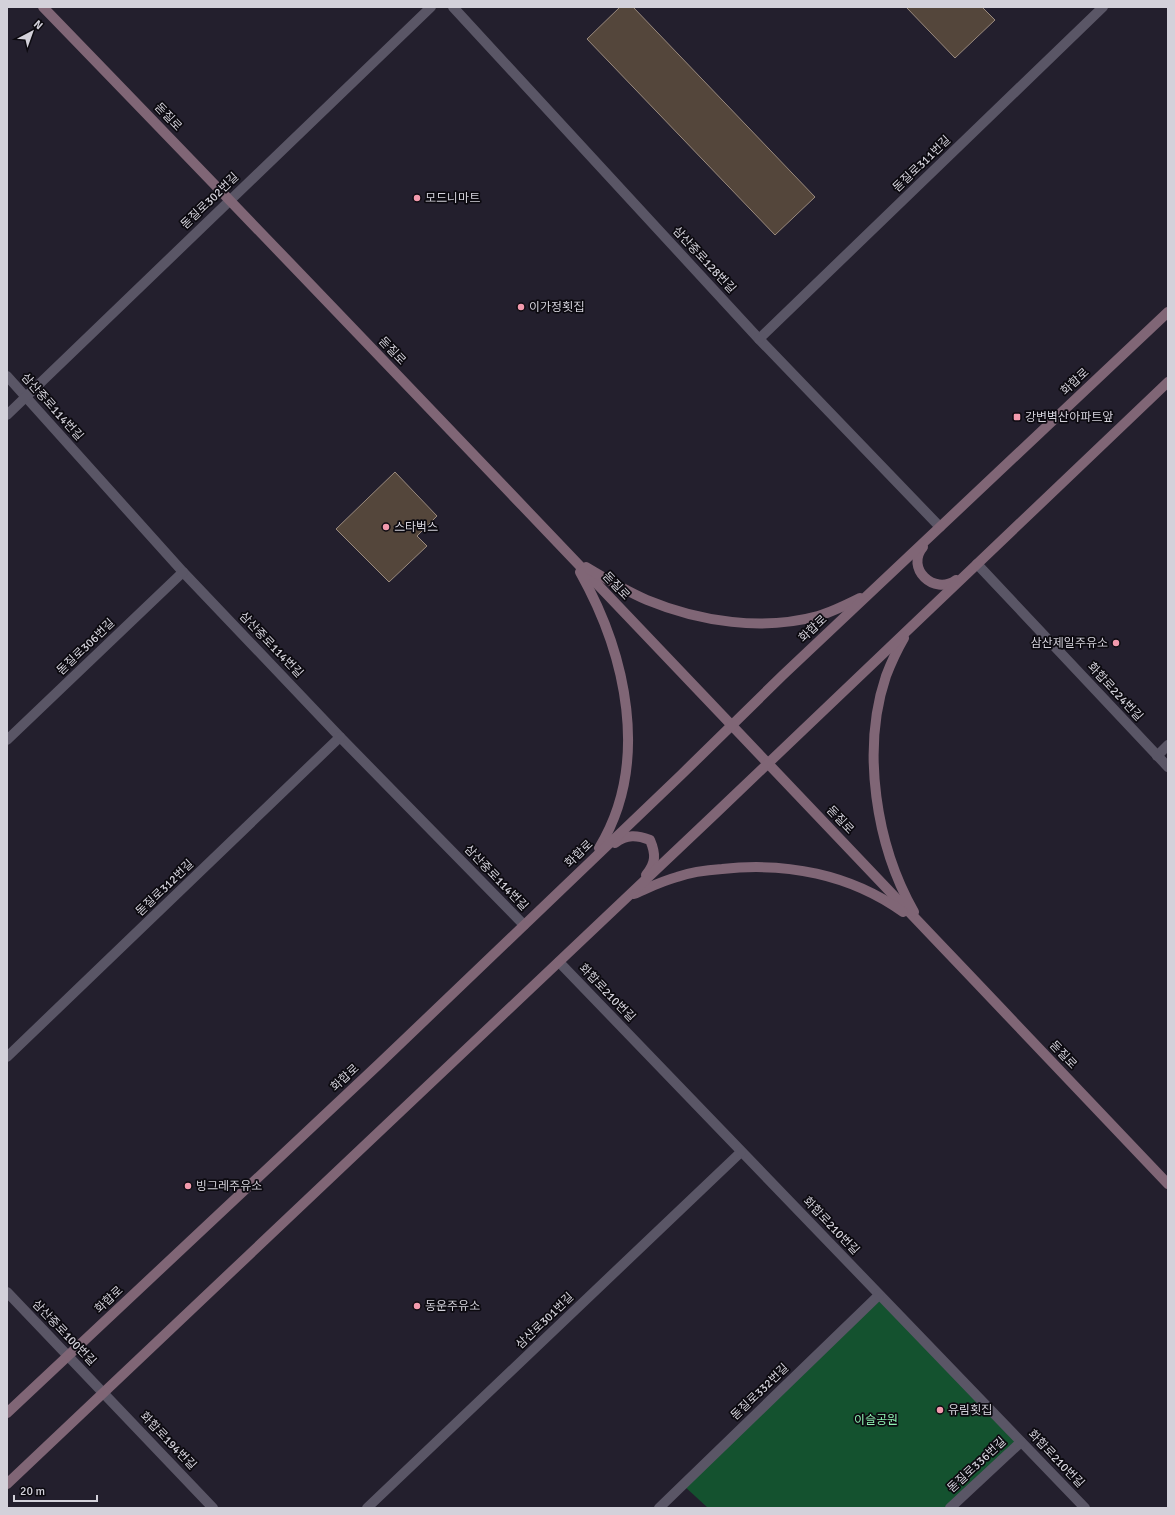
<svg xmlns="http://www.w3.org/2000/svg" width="1175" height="1515" viewBox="0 0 1175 1515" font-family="Signika,'Noto Sans KR',sans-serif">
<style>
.green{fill:#14522f}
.building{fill:#54463b;stroke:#9a8a7e}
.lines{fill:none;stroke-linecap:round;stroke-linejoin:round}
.service{stroke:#5a5666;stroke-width:10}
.minor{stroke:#5a5666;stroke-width:10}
.secondary{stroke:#806676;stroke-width:10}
.poi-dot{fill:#f29aad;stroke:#0c0a10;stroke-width:1.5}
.labels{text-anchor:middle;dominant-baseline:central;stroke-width:3.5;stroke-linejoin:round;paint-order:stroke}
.street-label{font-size:12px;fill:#d3d1da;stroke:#0c0a10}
.poi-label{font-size:12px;fill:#d3d1da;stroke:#0c0a10;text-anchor:start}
.park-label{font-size:12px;fill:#8ff3b3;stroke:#0c0a10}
</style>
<rect width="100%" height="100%" fill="#231f2d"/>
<path class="green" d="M879,1295L1021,1442L950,1508H708L683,1485Z"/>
<g class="building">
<path d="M620,7H633L815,197L775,235L587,39Z"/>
<path d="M906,7H982L995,20L955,58Z"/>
<path d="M395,472L437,516L417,536L427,546L389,582L336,529Z"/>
</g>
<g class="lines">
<path class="service" d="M1157,756L1168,745"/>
<g class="minor">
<path d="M453,7L759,339L940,527"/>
<path d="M759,339L1103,7"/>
<path d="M7,376L183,572L340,737L524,925"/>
<path d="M7,415L431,7"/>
<path d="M977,564L1168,767"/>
<path d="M7,740L183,572"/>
<path d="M559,962L1085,1508"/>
<path d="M7,1057L340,737"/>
<path d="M7,1292L213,1508"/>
<path d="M367,1508L741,1152"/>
<path d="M659,1508L879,1295"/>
<path d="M950,1508L1021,1442"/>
</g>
<g class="secondary">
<path d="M43,7C421,397 794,791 1168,1184"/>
<path d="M923,547C905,568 934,596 956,580"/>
<path d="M586,567C606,579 626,591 647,600C700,622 763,631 818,616C832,612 846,605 860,598"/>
<path d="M580,572C626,654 651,763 599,848"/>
<path d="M904,638C897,650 891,663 886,676C861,750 876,845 914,912"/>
<path d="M615,843C627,834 637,835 650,840C656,854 656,863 646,875"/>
<path d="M634,894C648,888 662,881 677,877C691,872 707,870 722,869C786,862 850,874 903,912"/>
<path d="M7,1413L379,1064L681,775L783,675L1168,312"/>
<path d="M7,1484L717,812L1168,382"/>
</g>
</g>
<g class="poi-dot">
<circle cx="417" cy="198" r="4"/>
<circle cx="521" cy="307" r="4"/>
<rect x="1013" y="413" width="8" height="8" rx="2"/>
<circle cx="386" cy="527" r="4"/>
<circle cx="1116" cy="643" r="4"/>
<circle cx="188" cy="1186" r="4"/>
<circle cx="417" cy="1306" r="4"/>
<circle cx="940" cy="1410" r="4"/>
</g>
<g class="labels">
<g class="street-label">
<text transform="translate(168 117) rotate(46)">돋질로</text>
<text transform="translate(922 164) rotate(-44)">돋질로311번길</text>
<text transform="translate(210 201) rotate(-44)">돋질로302번길</text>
<text transform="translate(704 260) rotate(47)">삼산중로128번길</text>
<text transform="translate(392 351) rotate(46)">돋질로</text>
<text transform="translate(1075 382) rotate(-43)">화합로</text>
<text transform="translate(52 407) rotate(48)">삼산중로114번길</text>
<text transform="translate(616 586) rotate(46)">돋질로</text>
<text transform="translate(813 629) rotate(-43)">화합로</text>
<text transform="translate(271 645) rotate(46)">삼산중로114번길</text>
<text transform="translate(86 647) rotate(-44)">돋질로306번길</text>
<text transform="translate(1115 692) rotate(47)">화합로224번길</text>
<text transform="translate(840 820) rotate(46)">돋질로</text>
<text transform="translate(579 854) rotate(-44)">화합로</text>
<text transform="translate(496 878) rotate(46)">삼산중로114번길</text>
<text transform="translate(165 888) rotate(-44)">돋질로312번길</text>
<text transform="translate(607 993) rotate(46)">화합로210번길</text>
<text transform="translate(1063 1055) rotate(46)">돋질로</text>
<text transform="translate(345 1078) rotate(-43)">화합로</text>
<text transform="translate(831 1226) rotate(46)">화합로210번길</text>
<text transform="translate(109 1300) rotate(-43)">화합로</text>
<text transform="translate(545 1321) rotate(-44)">삼산로301번길</text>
<text transform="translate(64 1333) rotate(46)">삼산중로100번길</text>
<text transform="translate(760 1392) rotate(-44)">돋질로332번길</text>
<text transform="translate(168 1441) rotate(46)">화합로194번길</text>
<text transform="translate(1056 1459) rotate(46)">화합로210번길</text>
<text transform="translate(977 1465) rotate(-43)">돋질로336번길</text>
</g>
<g class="poi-label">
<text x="425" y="198">모드니마트</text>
<text x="529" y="307">이가정횟집</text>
<text x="1025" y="417">강변벽산아파트앞</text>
<text x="394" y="527">스타벅스</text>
<text x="1108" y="643" text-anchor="end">삼산제일주유소</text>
<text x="196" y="1186">빙그레주유소</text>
<text x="425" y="1306">동운주유소</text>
<text x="948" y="1410">유림횟집</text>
</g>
<g class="park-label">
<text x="876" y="1420">이슬공원</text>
</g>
</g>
<rect width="1175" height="1515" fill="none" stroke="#d3d1da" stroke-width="16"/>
<g transform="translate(32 32) rotate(41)" stroke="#0c0a10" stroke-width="3" paint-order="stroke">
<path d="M0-3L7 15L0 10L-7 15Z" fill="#d3d1da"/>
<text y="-6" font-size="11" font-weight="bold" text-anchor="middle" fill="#d3d1da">N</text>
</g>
<path d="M14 1495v6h83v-6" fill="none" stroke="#d3d1da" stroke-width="2"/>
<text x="20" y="1495" font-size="12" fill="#d3d1da" stroke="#0c0a10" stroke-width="3" paint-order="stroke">20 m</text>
</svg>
